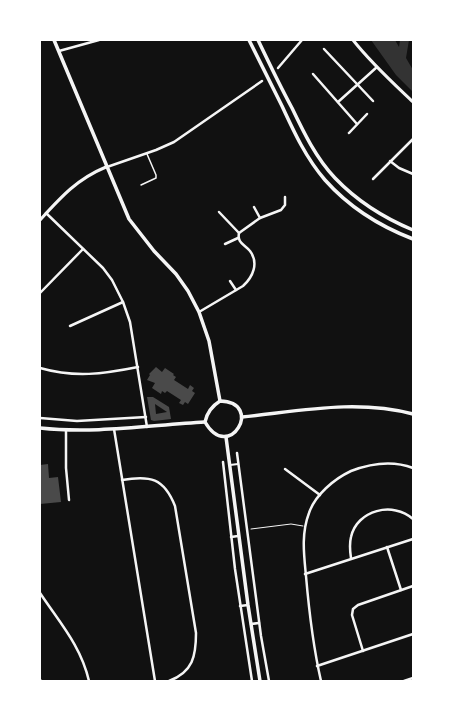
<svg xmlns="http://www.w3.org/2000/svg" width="453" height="721" viewBox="0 0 453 721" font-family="'Nunito Sans',sans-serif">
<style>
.water{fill:#333}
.building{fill:#4a4a4a;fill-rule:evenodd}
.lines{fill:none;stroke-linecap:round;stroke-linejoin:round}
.path{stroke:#f5f5f5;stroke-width:1}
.service{stroke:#f5f5f5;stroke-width:1.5}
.pedestrian{stroke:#f5f5f5;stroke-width:2}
.minor{stroke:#f5f5f5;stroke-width:2.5}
.tertiary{stroke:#f5f5f5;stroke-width:3}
.secondary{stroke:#f5f5f5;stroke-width:3.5}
</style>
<rect width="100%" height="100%" fill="#111"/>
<path class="water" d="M371,40H395L399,47L400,40H409L406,58L413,70V92L396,75Z"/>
<g class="building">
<path d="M156,367L162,372L165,368L174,374L173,375L176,377L174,380L188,389L190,385L194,388L192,391L195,393L188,404L185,402L183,405L179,403L181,400L167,391L165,393L162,391L161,394L152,388L155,383L147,380L150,375L149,374Z"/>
<path d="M147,397H153L169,407L171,419L154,421L151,420ZM155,404L167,412L156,414Z"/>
<path d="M48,464L49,478L58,477L61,502L40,504V465Z"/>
</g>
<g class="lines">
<path class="path" d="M251,529L291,524L303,526"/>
<path class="service" d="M141,185L156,178V175L147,154"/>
<path class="pedestrian" d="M230,465L238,464"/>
<g class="minor">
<path d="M324,49L373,101"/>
<path d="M59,51L99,40"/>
<path d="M278,68L302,40"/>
<path d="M313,74L357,124"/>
<path d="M338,102L377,67"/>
<path d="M349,133L367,114"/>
<path d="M390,161L399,168L413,174"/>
<path d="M107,167L156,150L174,142L262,81"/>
<path d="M373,179L413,139"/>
<path d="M254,207L260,218"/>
<path d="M219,212L239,233"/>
<path d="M46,213L103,268L112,280L123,302L130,322L147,427"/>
<path d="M225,244L238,238"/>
<path d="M230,281L236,290"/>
<path d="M40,293L83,249"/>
<path d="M199,312L243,286C253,277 259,263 250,251C244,244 237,243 239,233L260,218L281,210L285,205V197"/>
<path d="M70,326L123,302"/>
<path d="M40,368C75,378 103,374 138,367"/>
<path d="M40,418L77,421L146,417"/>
<path d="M114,429L155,681"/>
<path d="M66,430V468L69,500"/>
<path d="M237,453L261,636L269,681"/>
<path d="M223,462L235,569L252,681"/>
<path d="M285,469L320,495"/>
<path d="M122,480C150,475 164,478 175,506L196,633C196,656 193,672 169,681"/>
<path d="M231,537L238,536"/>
<path d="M387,547L401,590"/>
<path d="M351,558C350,551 349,545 351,537C357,510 393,501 413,519"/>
<path d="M305,574L413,539"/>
<path d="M40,593C60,623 81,646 89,681"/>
<path d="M240,606L248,605"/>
<path d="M251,624L259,623"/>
<path d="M363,651L352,615L353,609L358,605L413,586"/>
<path d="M317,666L413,634"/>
<path d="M40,680L41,681"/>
<path d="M321,681C313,646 309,611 306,576C304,555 301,534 309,513C315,495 334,479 351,471C372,463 392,460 413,468"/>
<path d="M404,681L413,678"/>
</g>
<g class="tertiary">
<path d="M353,40C371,63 392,82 413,102"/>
<path d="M40,220C61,197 77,179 106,167"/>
</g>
<g class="secondary">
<path d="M54,40L129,219L154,251L176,274L188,291L199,312L209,341L220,401"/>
<path d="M249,40C260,62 271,84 282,106C294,132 306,158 325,180C349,207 379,226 413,239"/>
<path d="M258,40C269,63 280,86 292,108C304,133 316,158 335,178C357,201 384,218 413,230"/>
<path d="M220,401C265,402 229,464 205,422C207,412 212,406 220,401Z"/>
<path d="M242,417C300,411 356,399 413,414"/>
<path d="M40,428C95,434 150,425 205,422"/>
<path d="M226,437L248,605L260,681"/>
</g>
</g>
<rect width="453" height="721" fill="none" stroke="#ffffff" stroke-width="82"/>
</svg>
